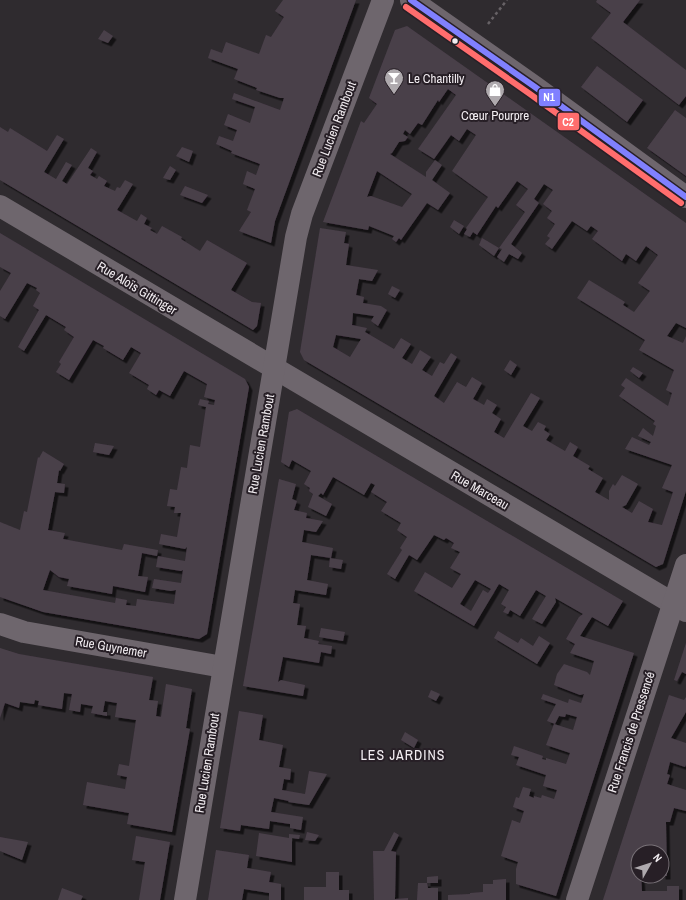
<svg xmlns="http://www.w3.org/2000/svg" width="686" height="900" viewBox="0 0 686 900" font-family="'Archivo Narrow',sans-serif">
<style>
.building{fill:#4a3f4a;fill-rule:evenodd;filter:url(#shadow)}
.lines{fill:none;stroke-linecap:round;stroke-linejoin:round}
.path{stroke:#676266;stroke-width:2.5;stroke-dasharray:3 3;stroke-linecap:butt}
.minor{stroke:#6e666d;stroke-width:22}
.bus-1-casing{stroke:#271f26;stroke-width:9}
.bus-2-casing{stroke:#271f26;stroke-width:9}
.bus-1{stroke:#8080ff;stroke-width:6}
.bus-2{stroke:#ff6d6d;stroke-width:6}
.bus-dot{fill:#f2edf1;stroke:#271f26;stroke-width:1.5}
.labels{text-anchor:middle;dominant-baseline:central;stroke-width:4;stroke-linejoin:round;paint-order:stroke}
.poi-label{font-size:13px;fill:#f2edf1;stroke:#271f26;text-anchor:start}
.street-label{font-size:13px;fill:#f2edf1;stroke:#271f26}
.neighbourhood-label{font-size:14px;letter-spacing:1px;fill:#f2edf1;stroke:#271f26}
.line-badge{stroke:#271f26;stroke-width:1.5}
.badge-label{font-size:11px;text-anchor:middle;font-weight:bold;fill:#fff}
</style>
<defs>
<filter id="shadow"><feDropShadow dx="3.5" dy="3.5" stdDeviation="0" flood-color="#0009"/></filter>
</defs>
<rect width="100%" height="100%" fill="#2f2b2f"/>
<g class="building">
<path d="M283,0H356L275,221L271,243L239,231L251,212L247,210L255,189L243,184L247,171L256,175L260,164L231,153L232,151L216,144L219,136L233,141L237,130L224,125L228,114L250,123L255,107L232,99L234,93L280,110L284,98H280L256,90L257,88L234,79L238,69L208,58L211,49L222,53L226,42L259,54L266,35L271,37L284,17L275,11Z"/>
<path d="M597,0H640L623,22L686,70V96L679,105L591,38L611,13L596,2Z"/>
<path d="M407,26L686,223V328L676,323L667,336L683,343L686,336V491L663,564L656,567L304,360L300,352L320,228L346,232L344,243L349,244L346,265L378,270L372,281L359,279L356,295L364,297L363,303L381,306L387,310L378,326L371,321L374,316L353,313L352,325L367,328L365,332L394,349L401,338L411,344L402,358L412,364L420,350L431,357L422,370L432,376L440,362L444,364L451,353L457,357L434,396L444,403L457,382L466,387L472,377L482,383L473,399L484,405L487,399L497,405L492,413L501,419L494,432L504,438L531,393L540,398L523,426L532,431L538,422L546,426L544,430L550,434L546,440L565,451L570,442L578,447L573,456L590,466L588,469L603,478L595,492L609,500V491L613,484L615,486L622,475L638,484L626,505L622,507L632,513L639,501L653,509L648,522L662,525L673,492L662,488L672,465L625,449L632,437L649,445L651,442L638,436L643,428L653,436L656,426L653,424L655,421L619,396L625,388L621,385L626,378L668,406L672,393L666,390L674,370L639,350L645,340L577,298L589,280L625,302L623,305L634,312L650,291L638,283L658,255L646,246L636,261L626,254L622,261L592,239L598,231L591,226L587,231L572,221L552,249L545,244L550,238L547,236L555,224L547,218L552,211L543,204L553,190L544,184L534,199L539,203L511,244L522,253L518,259L509,254L504,262L497,257L502,249L499,248L525,212L516,205L528,189L517,181L498,208L496,206L477,235L473,232L470,237L464,234L467,229L466,228L488,197L452,171L476,135L467,129L459,141L451,135L434,159L418,149L456,95L448,89L439,102L438,100L422,125L418,123L410,134L405,130L403,134L408,137L405,141L399,142L392,153L390,154L426,177V172L435,160L442,165L432,180L450,193L438,210L427,203L401,240L399,238L396,242L392,239L394,236L369,226L368,230L323,222L361,121L364,123L377,104L369,98L395,30ZM377,171L412,194L402,207L371,196L367,197ZM336,335L361,339L350,357L333,347Z"/>
<path d="M104,30L113,36L108,43L98,39Z"/>
<path d="M597,66L643,100L627,122L581,87Z"/>
<path d="M675,110L686,118V176L647,148Z"/>
<path d="M0,127L8,132L10,128L47,151L57,135L64,139L44,172L56,179L66,162L72,165L62,181L67,184L91,148L97,152L88,168L93,171L90,175L97,179L99,176L107,181L104,186L115,191L117,187L120,188L125,180L133,184L117,210L137,221L141,214L147,218L144,224L152,228L150,230L157,234L162,226L182,237L181,239L200,251L207,240L247,263L231,290L252,302L261,303L257,326L253,330L0,180Z"/>
<path d="M182,147L193,151L189,162L176,156Z"/>
<path d="M170,166L176,170L170,180L163,178Z"/>
<path d="M185,186L208,195L202,203L180,195Z"/>
<path d="M454,220L464,226L459,234L450,227Z"/>
<path d="M0,233L245,379L249,387L207,634L199,639L43,612L0,597V522L20,530L24,511L27,512L38,457L39,458L43,451L64,464L60,471L59,470L57,483L65,484L64,493L55,492L48,530L65,533L63,539L122,550L124,544L158,550L157,556L142,553L138,576L148,577L145,592L113,586L112,594L67,586L69,579L59,577L50,570L43,590L115,603L116,598L127,600L126,605L136,606L137,599L174,604L176,590L171,591L152,588L154,579L181,583L183,570L181,571L156,567L158,556L185,561L187,547L185,549L159,544L161,534L177,537L181,513H174L175,507L167,506L169,495L170,489L177,490L181,467L187,468L190,445L200,447L206,407L198,405L200,399L209,401L208,404L214,405L215,400L204,397L207,384L184,371L170,396L159,390L156,395L147,389L149,385L129,373L141,353L131,347L123,360L103,348L104,346L93,340L69,380L56,372L61,364L59,362L74,337L64,330L66,327L46,315L24,351L18,347L39,310L33,306L40,293L36,290L37,288L27,283L5,319L0,316V291L11,273L0,267Z"/>
<path d="M482,238L499,248L494,256L479,245Z"/>
<path d="M392,286L400,290L395,298L388,294Z"/>
<path d="M510,360L517,365L511,375L504,370Z"/>
<path d="M633,367L643,373L639,378L630,371Z"/>
<path d="M297,409L623,601L608,626L592,617L580,636L634,653L556,896L516,884V869L518,862L501,856L512,820L520,823L524,811L513,807L516,797L519,798L523,787L531,789L529,796L534,798V796L541,798L542,795L554,799L557,790L543,786L546,775L516,765L519,757L511,755L514,746L543,756L542,759L546,760V758L566,764L570,753L546,745L554,724L573,730L577,717L566,714L565,717L559,716L555,724L547,721L556,704L541,699L543,694L568,703L569,699L581,703L584,694L580,695L554,685L557,674L564,664L587,672L590,675L594,661L570,653L575,644L566,639L579,617L583,614L555,598L556,602L542,624L532,619L546,596L536,590L520,616L510,610L508,614L503,612L506,607L501,604L509,590L499,584L474,626L414,591L425,572L452,588L461,574L450,568L460,552L451,548L454,543L446,538L444,540L434,535L417,560L409,555L395,579L387,574L402,550L400,548L407,537L397,530L401,523L381,511L387,502L371,492L375,485L371,483L364,495L333,477L323,495L321,493L318,496L332,504L326,516L308,507L313,494L309,491L310,488L304,484L311,471L292,460L289,467L281,462L289,412ZM475,580L491,589L488,593L483,590L471,611L460,604Z"/>
<path d="M95,443L114,446L109,455L93,452Z"/>
<path d="M279,479L296,484L292,499L297,501L294,510L307,513L306,518L323,521L316,532L304,530L302,542L333,548L331,558L311,555L307,580L328,584L326,595L295,590L293,603L300,604L297,625L306,626L304,638L319,641L318,644L332,646L331,654L321,652L319,663L283,657L278,682L281,680L305,685L303,696L243,686Z"/>
<path d="M330,558L343,560L341,569L329,567Z"/>
<path d="M321,628L345,632L343,641L319,637Z"/>
<path d="M498,631L518,643L521,638L533,646L539,636L550,643L537,664L494,638Z"/>
<path d="M686,643V674L682,672L677,681L674,680Z"/>
<path d="M0,648L19,654L153,677L149,700L158,701L156,716L161,717L166,684L192,689L186,728L190,729L172,832L127,824L129,813L83,805L87,782L125,789L127,777L117,775L119,764L129,766L136,720L115,717L117,703L105,701L103,712H107V716L91,713L93,706L81,704L80,712L69,710L72,694L64,693L62,709L38,705L39,701L35,700L34,704L20,702L19,708L5,703L0,718Z"/>
<path d="M431,690L440,694L436,701L428,697Z"/>
<path d="M669,695L684,700L686,697V712L671,738L686,743V765L685,767L670,762L667,774L670,775L667,784L686,790V811L674,808L670,822H666L667,876H662V852H638V876H641L642,891H667V886H679V900H603Z"/>
<path d="M239,711L263,715L259,740L283,745L279,767L291,769L290,780L284,779L282,790L305,794L309,771L327,774L309,805L288,802L289,801L274,798L271,812L303,817L301,830L290,828V824L270,821L269,829L241,825L240,831L220,828Z"/>
<path d="M405,732L418,740L414,748L401,740Z"/>
<path d="M307,832L319,835L315,841L305,840Z"/>
<path d="M394,832L399,835L391,851L396,852L395,899L408,898V900H374L373,851H384Z"/>
<path d="M259,833L289,838V834L300,835L299,839L292,838V862L256,856Z"/>
<path d="M136,836L170,842L160,900H139L145,862L132,860Z"/>
<path d="M0,837L28,842L22,860L0,851Z"/>
<path d="M216,850L249,855L247,868L271,872L269,882L281,884V900H269V893L244,889L242,900H208Z"/>
<path d="M326,872H339V890H349V900H304V887H326Z"/>
<path d="M438,876V883H427V877Z"/>
<path d="M506,879V900H448V895L470,894V893L483,892V884H493V880Z"/>
<path d="M418,883H427L428,888H438V900H417Z"/>
<path d="M62,888L83,896L81,900H58Z"/>
</g>
<g class="lines">
<path class="path" d="M488,24L507,0"/>
<g class="minor">
<path d="M411,0L535,87L686,197"/>
<path d="M0,206L686,611"/>
<path d="M0,624L24,632L223,667"/>
<path d="M185,900L296,237L302,214L383,0"/>
<path d="M577,900L686,565"/>
</g>
<defs>
<path id="bus-1" d="M411,0L535,87L686,197"/>
<path id="bus-2" d="M406,7L530,94L681,203"/>
</defs>
<use href="#bus-1" class="bus-1-casing"/>
<use href="#bus-2" class="bus-2-casing"/>
<use href="#bus-1" class="bus-1"/>
<use href="#bus-2" class="bus-2"/>
</g>
<defs>
<symbol id="bar-pin" viewBox="-11 -11 22 30"><path d="M0 17L-7.5 6A9.5 9.5 0 1 1 7.5 6Z" fill="#aea9ad" stroke="#271f26"/><path d="M-6-5H6L.8 .8V4.5H3.5V6h-7V4.5H-.8V.8Z" fill="#fff"/></symbol>
<symbol id="shop-pin" viewBox="-11 -11 22 30"><path d="M0 17L-7.5 6A9.5 9.5 0 1 1 7.5 6Z" fill="#aea9ad" stroke="#271f26"/><path d="M-5-2.5h2.3a2.7 3.5 0 0 1 5.4 0H5L5.5 6h-11ZM-1.5-2.5h3a1.5 2.3 0 0 0-3 0Z" fill="#fff"/></symbol>
</defs>
<g fill-rule="evenodd">
<use href="#bar-pin" x="383" y="67" width="22" height="30"/>
<use href="#shop-pin" x="484" y="79" width="22" height="30"/>
</g>
<circle class="bus-dot" cx="455" cy="41" r="3.5"/>
<g class="labels">
<g class="poi-label">
<text x="408" y="78">Le Chantilly</text>
<text x="495" y="115" text-anchor="middle">Cœur Pourpre</text>
</g>
<g class="street-label">
<text transform="translate(334 129) rotate(-69)">Rue Lucien Rambout</text>
<text transform="translate(137 288) rotate(31)">Rue Aloïs Gittinger</text>
<text transform="translate(261 444) rotate(-80)">Rue Lucien Rambout</text>
<text transform="translate(480 490) rotate(30)">Rue Marceau</text>
<text transform="translate(111 647) rotate(10)">Rue Guynemer</text>
<text transform="translate(631 732) rotate(-72)">Rue Francis de Pressencé</text>
<text transform="translate(207 763) rotate(-81)">Rue Lucien Rambout</text>
</g>
<g class="neighbourhood-label">
<text x="403" y="755">LES JARDINS</text>
</g>
</g>
<g class="line-badge">
<rect x="538" y="88" width="23" height="19" rx="4" fill="#8080ff"/>
<rect x="557" y="112" width="23" height="19" rx="4" fill="#ff6d6d"/>
</g>
<g class="badge-label">
<text x="549" y="101">N1</text>
<text x="568" y="126">C2</text>
</g>
<g transform="translate(650 864) rotate(51)"><circle r="19" fill="#271f26" stroke="#787177"/>
<path d="M0-3L7 15L0 10L-7 15Z" fill="#aea9ad"/>
<text y="-6" font-size="11" font-weight="bold" text-anchor="middle" fill="#f2edf1">N</text>
</g>
</svg>
